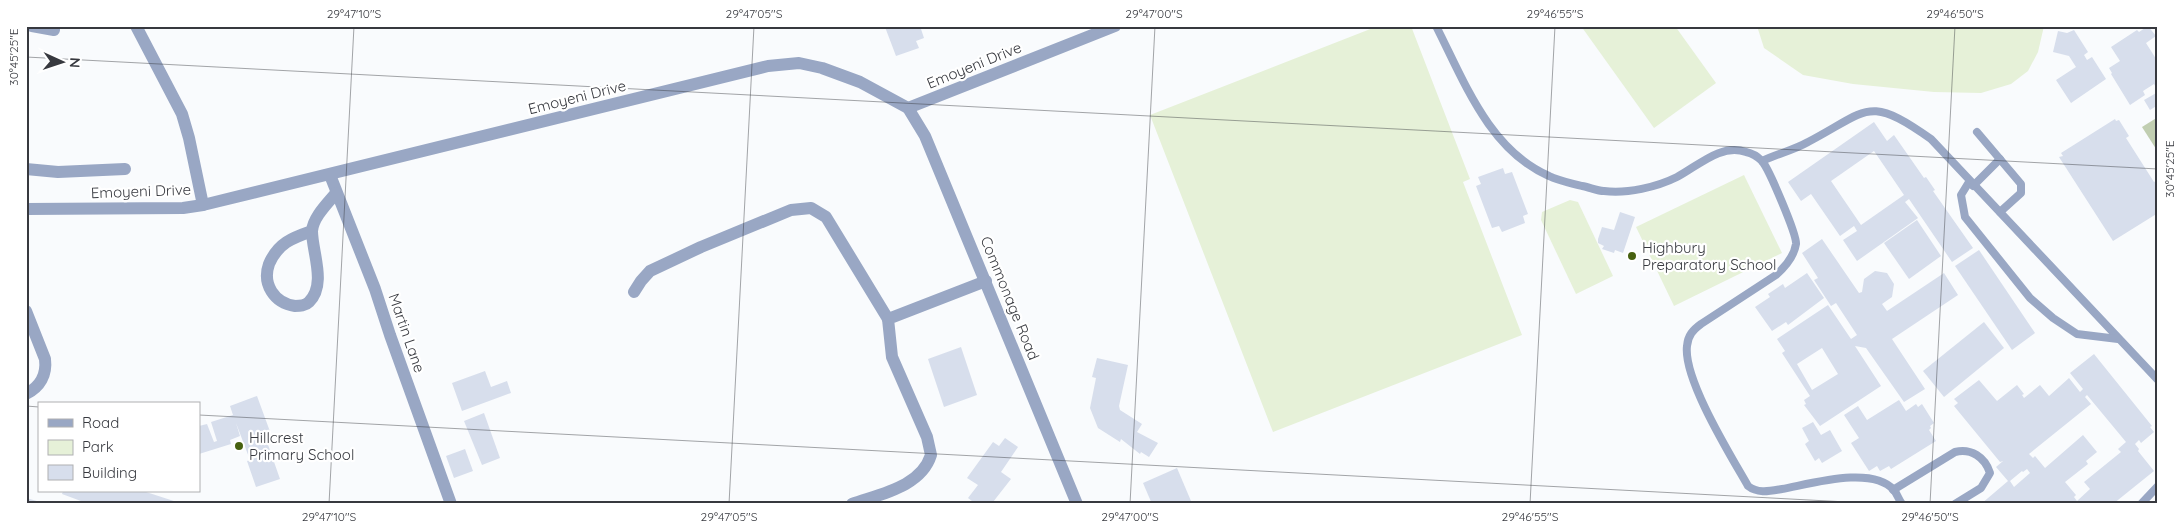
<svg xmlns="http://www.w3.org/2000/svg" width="2184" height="530" viewBox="0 0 2184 530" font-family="Quicksand,sans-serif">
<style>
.green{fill:#e6f1d8}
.water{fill:#c1ceb1}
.building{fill:#d7deec;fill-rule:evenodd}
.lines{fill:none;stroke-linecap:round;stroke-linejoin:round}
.service{stroke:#99a7c4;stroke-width:8}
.minor{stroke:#99a7c4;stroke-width:12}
.ticks{fill:none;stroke:#37393f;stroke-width:1;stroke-opacity:0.45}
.poi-dot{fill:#476110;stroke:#fff;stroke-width:2}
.labels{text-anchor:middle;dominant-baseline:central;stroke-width:4.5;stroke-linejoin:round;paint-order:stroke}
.street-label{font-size:15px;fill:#37393f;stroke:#fff}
.poi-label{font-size:15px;fill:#37393f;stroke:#fff;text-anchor:start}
.neatline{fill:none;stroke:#37393f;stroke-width:2}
.ticks-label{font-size:12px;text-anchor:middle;fill:#37393f}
</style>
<rect width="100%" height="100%" fill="#f9fbfd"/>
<g class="green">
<path d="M1378,26H1411L1470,179L1463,182L1522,335L1273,432L1150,115Z"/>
<path d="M1581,26H1675L1716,83L1654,128Z"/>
<path d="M1757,26H2044L2038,52L2028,71L2011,84L1981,93L1934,92L1853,84L1803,75L1764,48Z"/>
<path d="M1744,175L1782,253L1674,306L1636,227Z"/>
<path d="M1570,200L1578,202L1613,276L1576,294L1541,220L1542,212Z"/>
</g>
<path class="water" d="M2158,117V152L2142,127Z"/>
<g class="building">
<path d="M888,26H920L924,38L916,41L919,48L896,56L885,27Z"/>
<path d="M2148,26L2156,36L2146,43L2158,62V91L2154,84L2143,91L2145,95L2130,105L2111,74L2112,73L2109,68L2120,61L2111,47L2137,30L2139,32Z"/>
<path d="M2074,30L2088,52L2084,55L2087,60L2092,57L2106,79L2071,103L2056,80L2076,67L2069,56L2053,52L2058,31L2067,33Z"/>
<path d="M2158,92V105L2150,110L2144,100Z"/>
<path d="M2115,119L2116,121L2119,120L2129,136L2126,138L2154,182L2156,181L2158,183V213L2113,241L2059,157L2063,156L2061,153Z"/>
<path d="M1874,122L1887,141L1894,135L1924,178L1926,177L1935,190L1933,191L1973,248L1952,262L1909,199L1905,202L1918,218L1857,261L1843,240L1857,231L1854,226L1840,236L1811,194L1801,201L1788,182ZM1874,151L1904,195L1861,225L1831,181Z"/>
<path d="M1503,168L1505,174L1512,172L1528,214L1523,216L1525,223L1502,232L1499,226L1492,228L1476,186L1481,184L1478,177Z"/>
<path d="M1620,212L1635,217L1623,253L1615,250L1614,253L1602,249L1604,246L1598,243V239L1602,227L1614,230Z"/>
<path d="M1917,220L1941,256L1909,279L1884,243Z"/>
<path d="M1822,239L1859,293L1862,292L1864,279L1875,271L1887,273L1894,284L1892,297L1882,304L1887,311L1944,273L1958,295L1892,339L1925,389L1904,402L1866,348L1855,346L1881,386L1820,426L1804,405L1806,404L1804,400L1810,396L1782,353L1785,351L1777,339L1828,305L1851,339L1857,335L1836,303L1831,306L1814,280L1818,278L1802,253ZM1822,348L1838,374L1812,390L1797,364Z"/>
<path d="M1979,250L2035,333L2012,350L1955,266Z"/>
<path d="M1807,273L1824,298L1788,325L1786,322L1772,331L1755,307L1770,297L1768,294L1783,284L1785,288Z"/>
<path d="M1984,322L2004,348L1944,397L1923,371Z"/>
<path d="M961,347L977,395L944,407L928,359Z"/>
<path d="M2094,354L2152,426L2150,427L2154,432L2141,443L2139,440L2135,444L2139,449L2138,451L2154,471L2113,504H1981L2008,481L1996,467L2003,461L2000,462L1954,406L1958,403L1954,399L1979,380L1997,401L2017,385L2024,394L2022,395L2024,398L2040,385L2049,396L2069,378L2080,392L2083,389L2070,373ZM2087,395L2126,442L2118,449L2121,452L2084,482L2090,489L2077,501L2074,497L2076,495L2065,482L2088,464L2086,461L2097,452L2083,435L2045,468L2035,456L2033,458L2029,454L2091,404L2085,397ZM2027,469L2030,473L2014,487L2010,481L2022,471L2023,472Z"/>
<path d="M1097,358L1128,365L1119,406L1120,410L1142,424L1137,432L1158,443L1149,457L1141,452L1140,454L1121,439L1120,442L1098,428L1090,408L1096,378L1092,377Z"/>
<path d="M485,371L491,387L507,381L511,393L462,411L452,383Z"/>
<path d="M257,396L272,437L266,439L280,479L256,487L247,461L250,460L236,423L240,436L230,440L231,444L199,454V426L207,424L214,442L217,441L211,422L233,415L230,406Z"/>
<path d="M1899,400L1906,411L1916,404L1918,407L1922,404L1934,423L1930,426L1931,428L1929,430L1936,441L1891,469L1889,466L1880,471L1877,466L1869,471L1851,443L1859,438L1844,415L1858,406L1867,420Z"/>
<path d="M484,413L500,458L482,465L464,421Z"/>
<path d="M1813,422L1821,435L1830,430L1842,451L1822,463L1819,458L1815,461L1805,444L1809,441L1802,428Z"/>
<path d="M1005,438L1018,447L1001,472L1011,479L993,502L995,504H976L968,498L978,485L967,478L993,442L999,446Z"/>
<path d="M465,449L473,471L454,478L446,456Z"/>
<path d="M1177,468L1191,501L1185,504H1152L1143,483Z"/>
<path d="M63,491H143L180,503L89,504L62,494Z"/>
<path d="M26,498L44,503V504H26Z"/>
</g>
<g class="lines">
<g class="service">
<path d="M1436,26C1464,81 1489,150 1549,176C1559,181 1571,183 1582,186C1589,187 1597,191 1604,191C1627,194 1657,187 1677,177C1698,166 1721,143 1746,152C1751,153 1758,157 1762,161C1769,169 1797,235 1796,244C1794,257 1785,267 1776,275L1701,324C1693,330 1688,335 1687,346C1683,379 1731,456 1748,486C1758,494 1770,491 1782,489C1810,484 1872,465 1894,490C1897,494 1899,500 1902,504"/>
<path d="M1977,132L2021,184V193L2000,212"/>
<path d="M1762,161C1777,154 1794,150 1808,142C1869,110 1867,94 1931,139L2158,380"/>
<path d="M1969,182L1961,195L1965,217L2030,298L2053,318L2077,334L2118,339"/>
<path d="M1973,186L2000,159"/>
<path d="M1893,490L1955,452C1971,448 1985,457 1990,473L1981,488L1955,504"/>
<path d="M2141,504L2158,486"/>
</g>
<g class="minor">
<path d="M32,26L54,30"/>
<path d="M136,26L182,114L189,138L203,205"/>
<path d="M908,108L1115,26"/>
<path d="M26,169L58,172L125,169"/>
<path d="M330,175L375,289L390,335L451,504"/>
<path d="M26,209L183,208L203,205L768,66L799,63L822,68L860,82L908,108L925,136L1077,504"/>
<path d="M312,231C292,238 278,243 269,264C262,284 274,303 295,306C300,306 305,306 309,302C327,284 312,252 312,231C313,217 328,203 336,193"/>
<path d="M634,292L641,281L650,271L701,247L791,210L811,208L826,217L888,319"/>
<path d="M26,311L45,359C47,375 40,387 26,394"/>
<path d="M852,504C880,494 921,487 931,455L927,437L892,357L888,319L986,281"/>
</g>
</g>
<path class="ticks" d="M26,57L2158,169M26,406L39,407M199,415L1885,504M329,504L354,26M729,504L754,26M1130,504L1155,26M1530,504L1555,26M1930,504L1955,26"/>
<g class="poi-dot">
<circle cx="1632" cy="256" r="5"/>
<circle cx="239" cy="446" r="5"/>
</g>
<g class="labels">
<g class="street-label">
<text transform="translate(974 65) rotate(-22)">Emoyeni Drive</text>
<text transform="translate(577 97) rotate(-14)">Emoyeni Drive</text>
<text transform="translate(141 191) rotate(-2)">Emoyeni Drive</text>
<text transform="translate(1010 298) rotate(68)">Commonage Road</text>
<text transform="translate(407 333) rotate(71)">Martin Lane</text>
</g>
<g class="poi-label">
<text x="1642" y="247">Highbury<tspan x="1642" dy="17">Preparatory School</tspan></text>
<text x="249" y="437">Hillcrest<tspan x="249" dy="17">Primary School</tspan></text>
</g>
</g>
<rect width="2184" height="530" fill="none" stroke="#ffffff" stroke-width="55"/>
<rect x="38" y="402" width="162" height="90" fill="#ffffff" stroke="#afb0b2"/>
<rect x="48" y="419" width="25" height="8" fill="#99a7c4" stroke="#afb0b2"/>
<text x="82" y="428" font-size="15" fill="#37393f">Road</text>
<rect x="48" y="440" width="25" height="15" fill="#e6f1d8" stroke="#afb0b2"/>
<text x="82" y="452" font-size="15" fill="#37393f">Park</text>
<rect x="48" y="465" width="25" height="15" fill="#d7deec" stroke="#afb0b2"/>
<text x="82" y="478" font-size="15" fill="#37393f">Building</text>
<g transform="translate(62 62) rotate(93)" stroke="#ffffff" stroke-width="4" paint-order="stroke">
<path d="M0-4L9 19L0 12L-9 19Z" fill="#37393f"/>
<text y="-8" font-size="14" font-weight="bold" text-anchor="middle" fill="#37393f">N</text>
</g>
<rect x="28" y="28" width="2128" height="474" class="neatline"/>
<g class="ticks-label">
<text x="354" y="18">29°47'10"S</text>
<text x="754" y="18">29°47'05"S</text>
<text x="1154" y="18">29°47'00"S</text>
<text x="1555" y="18">29°46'55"S</text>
<text x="1955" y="18">29°46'50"S</text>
<text transform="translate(14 57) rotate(-90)" y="4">30°45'25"E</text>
<text transform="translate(2170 169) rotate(-90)" y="4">30°45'25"E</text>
<text x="329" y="521">29°47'10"S</text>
<text x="729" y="521">29°47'05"S</text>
<text x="1130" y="521">29°47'00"S</text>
<text x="1530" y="521">29°46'55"S</text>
<text x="1930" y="521">29°46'50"S</text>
</g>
</svg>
